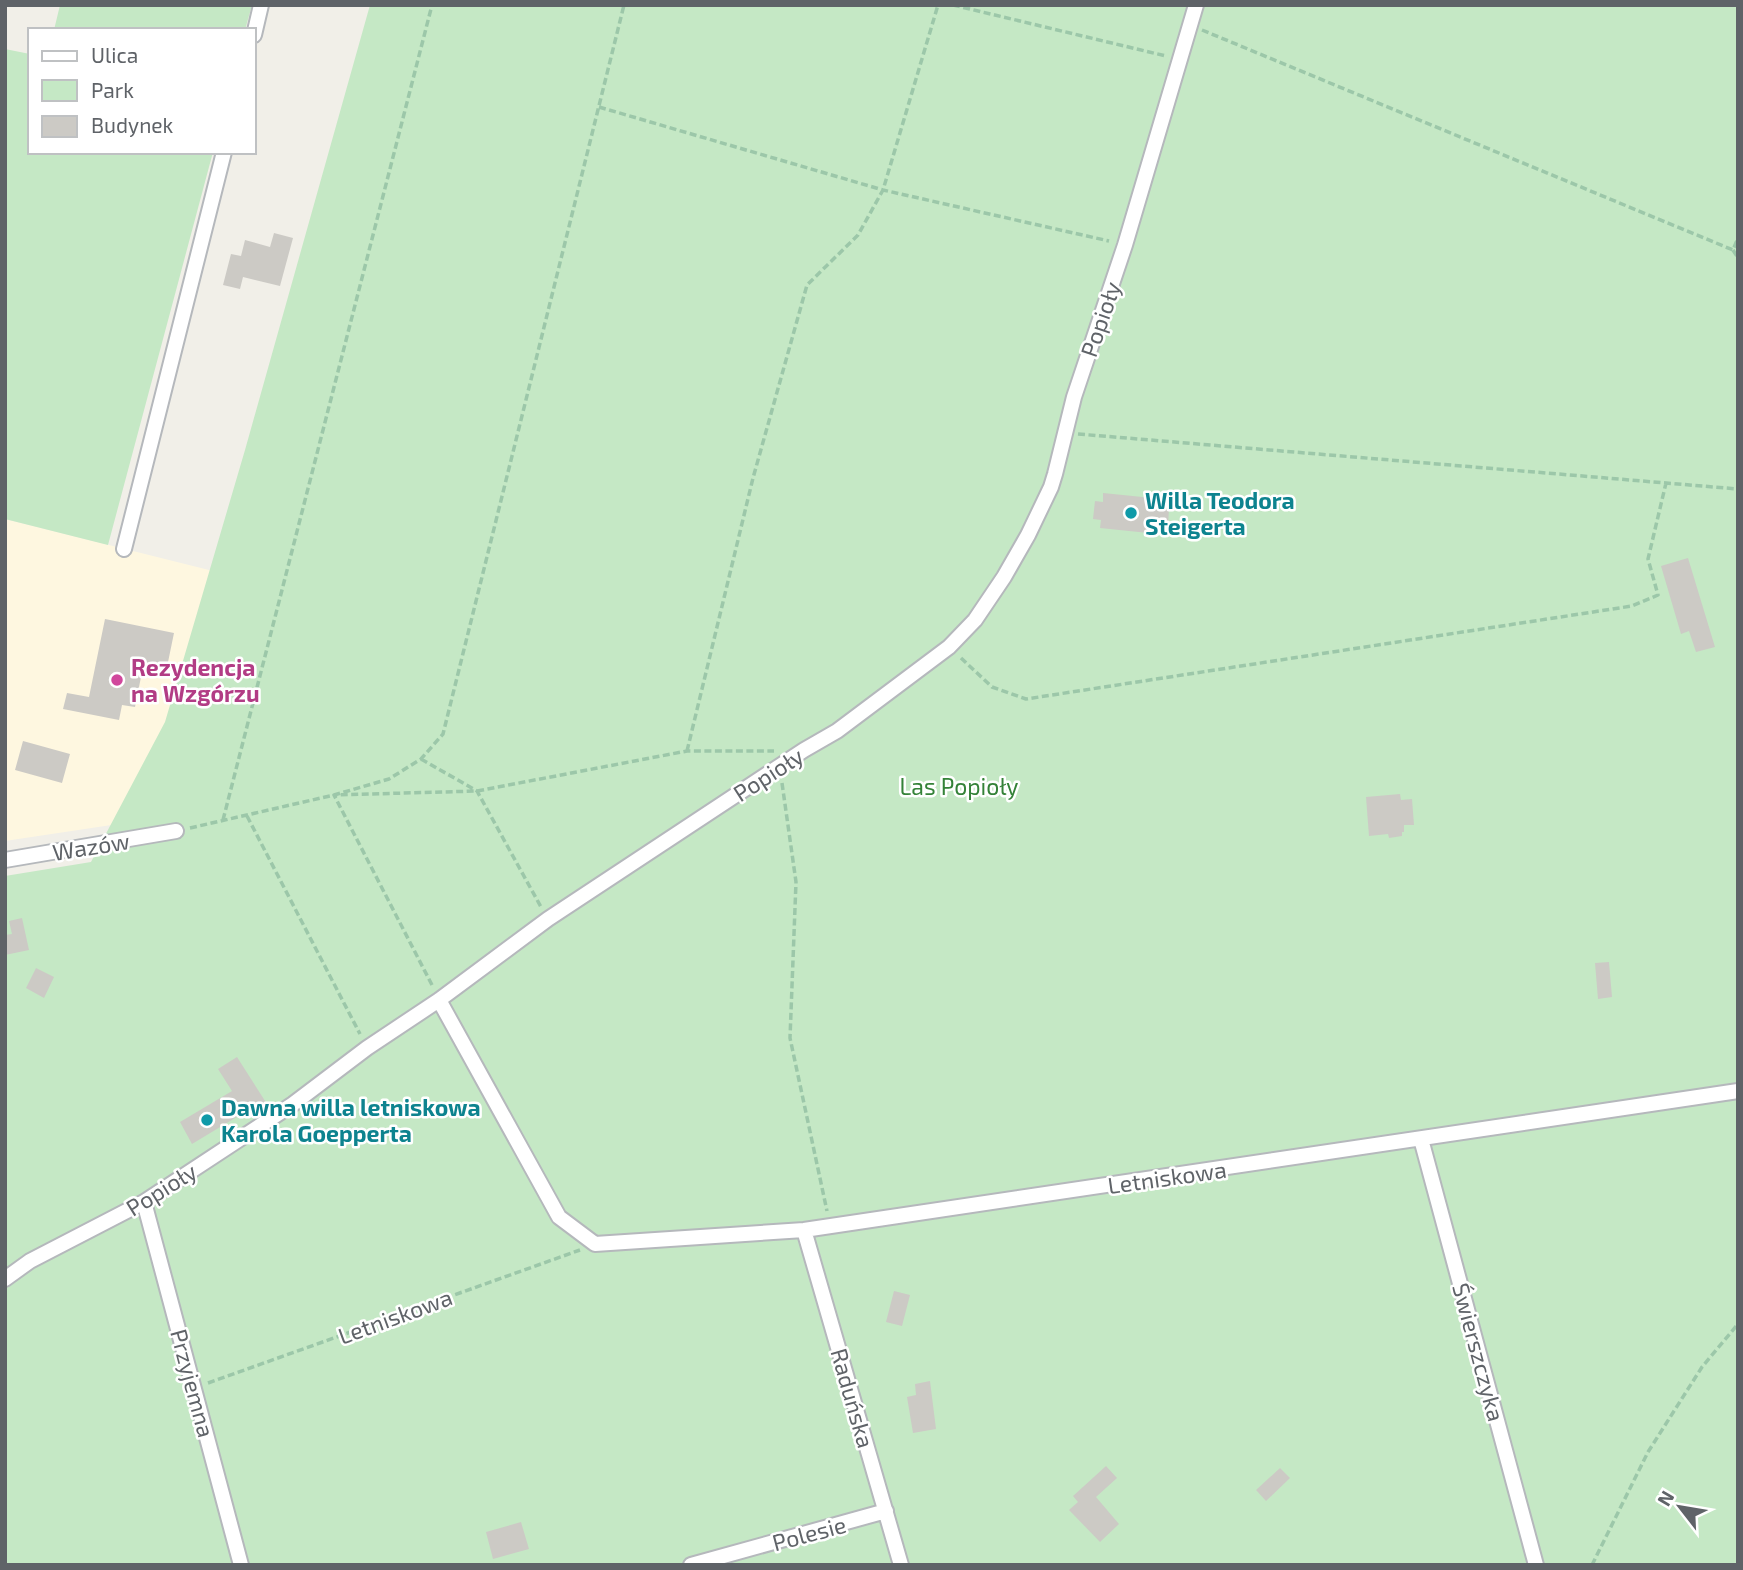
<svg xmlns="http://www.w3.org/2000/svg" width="1743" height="1570" font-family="'Exo 2',sans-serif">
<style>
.commercial{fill:#fef7e0}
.green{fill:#c5e8c5}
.building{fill:#cccac5}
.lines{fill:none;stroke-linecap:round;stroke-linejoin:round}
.street-casing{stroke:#b5b8bc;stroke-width:18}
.path{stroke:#9cc7a9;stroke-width:3.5;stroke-dasharray:7 3.5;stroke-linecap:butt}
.street{stroke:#fff;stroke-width:14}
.culture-dot{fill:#0f9aa8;stroke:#fff;stroke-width:2.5}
.hotel-dot{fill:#d1479c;stroke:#fff;stroke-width:2.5}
.labels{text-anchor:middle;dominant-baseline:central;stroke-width:5;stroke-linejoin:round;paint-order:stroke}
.street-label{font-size:23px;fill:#5f6368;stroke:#fff}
.culture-label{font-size:23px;font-weight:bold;fill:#0d838f;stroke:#fff;text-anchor:start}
.hotel-label{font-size:23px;font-weight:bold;fill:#b23c85;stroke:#fff;text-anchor:start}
.park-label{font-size:23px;fill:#348238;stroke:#fff}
</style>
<rect width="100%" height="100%" fill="#f1efe8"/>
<path class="commercial" d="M5 519 233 576 178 815 5 841Z"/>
<path class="green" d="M60 5H252L245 30H54Z
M370 5H1738V1565H5V876L91 862 165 722 245 450Z
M5 49 30 54V152H213L108 545 5 519Z"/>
<path class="building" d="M274 233 293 238 280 286 243 277 240 289 223 285 231 254 241 256 245 240 270 247Z
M1103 493 1162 499 1161 507 1169 508 1168 527 1159 526 1158 534 1100 528 1101 520 1093 519 1095 501 1103 502Z
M1688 558 1715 647 1696 652 1689 631 1681 634 1661 566Z
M105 619 174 633 167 667 144 662 135 707 122 705 119 720 63 709 67 693 89 697Z
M23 741 70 754 62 783 15 770Z
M1400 794 1401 800 1412 799 1414 825H1404V832H1402V836L1389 838 1388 834 1369 836 1366 797Z
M22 918 29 950 5 955V935L12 934 9 921Z
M1609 962 1612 997 1598 999 1595 963Z
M36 968 54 977 44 998 26 988Z
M237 1057 267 1104 248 1116 245 1112 192 1144 180 1122 232 1091 218 1069Z
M894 1291 910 1295 902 1326 886 1322Z
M930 1381 936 1429 913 1433 907 1397 916 1395 915 1384Z
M1106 1466 1117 1478 1096 1497 1119 1524 1100 1542 1069 1510 1078 1502 1073 1496Z
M1280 1468 1290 1478 1266 1501 1256 1490Z
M521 1522 529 1549 493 1559 486 1532Z"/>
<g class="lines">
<g class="street-casing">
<path id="street" d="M254 35 261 5
M124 549 224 152
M5 860 176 831
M439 1000 559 1217 595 1244 804 1230 1738 1091
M1421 1139 1536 1565
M144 1202 241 1565
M804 1230 901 1565
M5 1279 30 1261 144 1202 293 1104 367 1048 439 1000 548 919 804 750 837 731 949 647 975 620 1004 577 1028 535 1051 487 1055 474 1074 397 1125 245 1196 5
M691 1565 886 1511"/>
</g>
<path class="path" d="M953 5 1166 56
M1202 30 1733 250 1738 238
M599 107 883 190 1109 241
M1733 250 1738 258
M1078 434 1738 489
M961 658 992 687 1026 699 1632 606 1658 595 1648 559 1666 483
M687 751 753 478 807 285 858 235 883 190 938 5
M421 759 477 791 541 907
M782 783 796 882 790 1038 827 1211
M247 816 360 1034
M223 820 432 5
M190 828 334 795 389 779 421 759 443 734 624 5
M432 985 334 795 477 791 687 751H774
M208 1383 580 1250
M1592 1565 1648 1452 1702 1367 1738 1324"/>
<use href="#street" class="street"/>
</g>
<g class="culture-dot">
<circle cx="1131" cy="513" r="7"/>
<circle cx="207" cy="1120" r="7"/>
</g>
<circle class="hotel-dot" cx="117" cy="680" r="7"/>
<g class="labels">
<g class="street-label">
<text transform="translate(1100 319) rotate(-71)">Popioły</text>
<text transform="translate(768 774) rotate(-33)">Popioły</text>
<text transform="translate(91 846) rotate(-9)">Wazów</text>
<text transform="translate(1167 1177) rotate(-8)">Letniskowa</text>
<text transform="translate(161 1189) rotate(-32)">Popioły</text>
<text transform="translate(395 1316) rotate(-20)">Letniskowa</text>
<text transform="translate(1479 1352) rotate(75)">Świerszczyka</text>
<text transform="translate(193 1383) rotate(75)">Przyjemna</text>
<text transform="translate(853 1398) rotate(74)">Raduńska</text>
<text transform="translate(809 1533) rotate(-15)">Polesie</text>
</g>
<g class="culture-label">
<text x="1145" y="500">Willa Teodora<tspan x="1145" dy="26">Steigerta</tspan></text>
<text x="221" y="1107">Dawna willa letniskowa<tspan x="221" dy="26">Karola Goepperta</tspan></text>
</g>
<g class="hotel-label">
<text x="131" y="667">Rezydencja<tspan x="131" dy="26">na Wzgórzu</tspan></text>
</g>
<g class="park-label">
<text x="959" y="786">Las Popioły</text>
</g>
</g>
<rect width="1743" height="1570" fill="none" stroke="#5f6368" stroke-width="14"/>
<rect x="28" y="28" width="228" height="126" fill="#ffffff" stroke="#bfc1c3" stroke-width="2"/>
<rect x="42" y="51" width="35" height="10" fill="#ffffff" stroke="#bfc1c3" stroke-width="2"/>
<text x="91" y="63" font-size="21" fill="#5f6368">Ulica</text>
<rect x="42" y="80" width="35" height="21" fill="#c5e8c5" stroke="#bfc1c3" stroke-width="2"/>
<text x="91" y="98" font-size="21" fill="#5f6368">Park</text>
<rect x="42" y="116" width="35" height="21" fill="#cccac5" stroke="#bfc1c3" stroke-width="2"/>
<text x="91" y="133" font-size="21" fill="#5f6368">Budynek</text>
<g transform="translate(1680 1507) rotate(301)" stroke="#ffffff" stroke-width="5" paint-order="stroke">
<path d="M0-5L12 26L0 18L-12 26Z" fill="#5f6368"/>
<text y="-10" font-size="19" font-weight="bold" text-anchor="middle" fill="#5f6368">N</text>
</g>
</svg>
